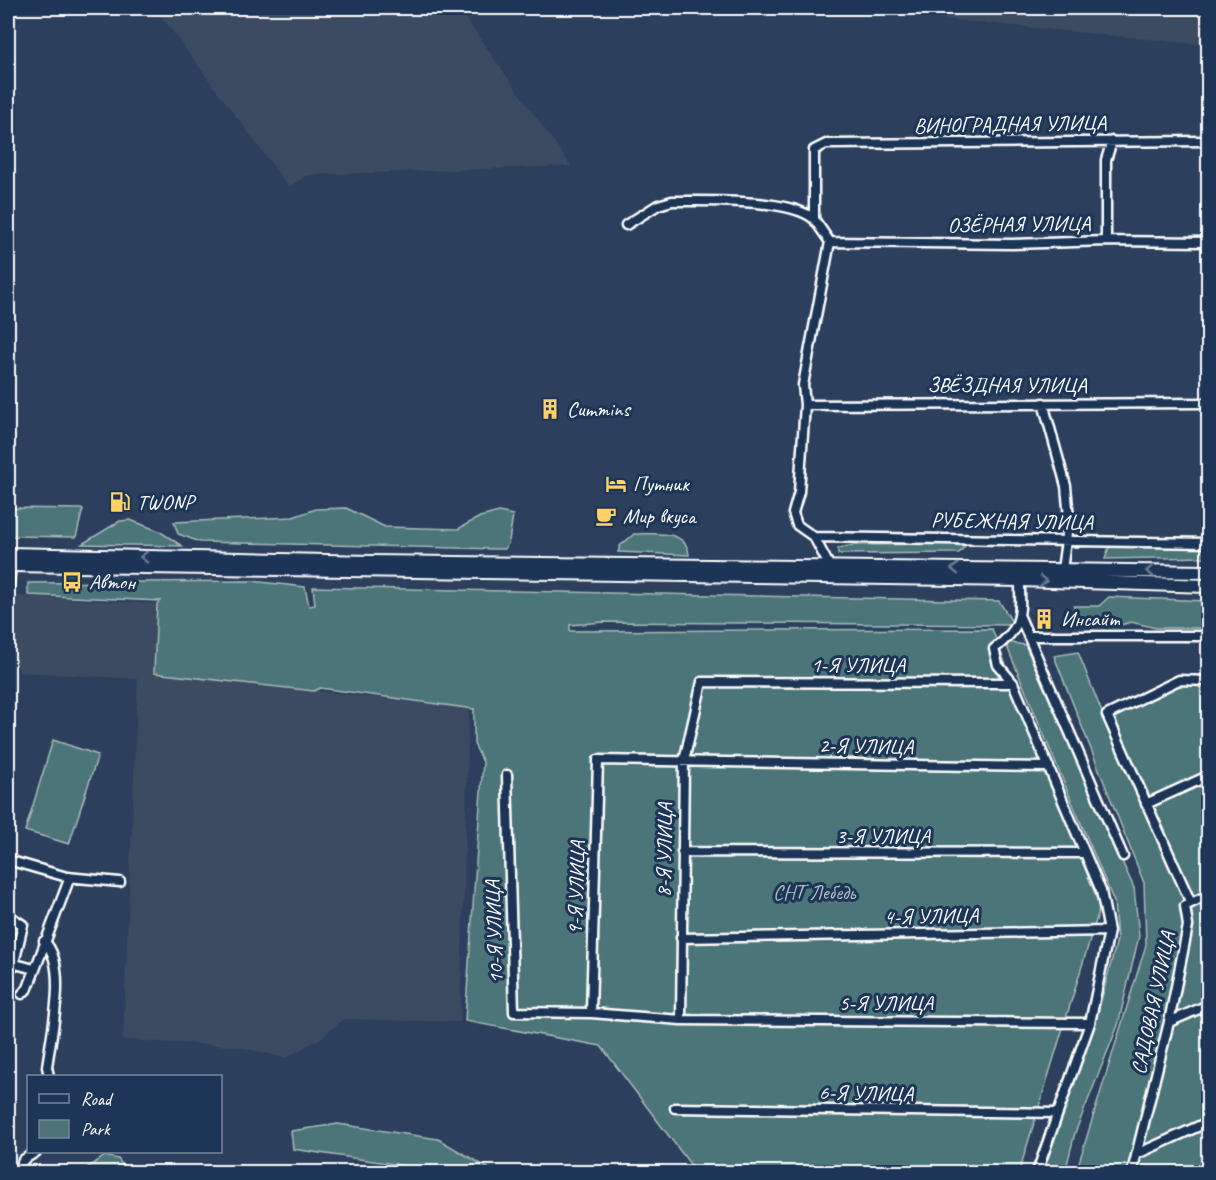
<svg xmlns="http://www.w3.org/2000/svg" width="1216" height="1180" font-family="Caveat,sans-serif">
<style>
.built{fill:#3d4b62}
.green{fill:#4c7478;stroke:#a6babc;stroke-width:1.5}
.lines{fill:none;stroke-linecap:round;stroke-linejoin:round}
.minor-casing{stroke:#fff;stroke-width:13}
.highway-casing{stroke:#fff;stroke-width:16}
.minor{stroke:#1d3557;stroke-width:8}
.highway{stroke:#1d3557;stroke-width:12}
.oneway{stroke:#6c7c92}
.labels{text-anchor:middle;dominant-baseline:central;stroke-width:6;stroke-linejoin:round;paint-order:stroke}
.street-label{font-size:21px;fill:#fff;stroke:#1d3557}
.poi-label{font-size:21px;fill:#fff;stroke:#1d3557;text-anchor:start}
.park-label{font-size:21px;fill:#aec0c2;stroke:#1d3557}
</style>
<rect width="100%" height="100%" fill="#2c3f5c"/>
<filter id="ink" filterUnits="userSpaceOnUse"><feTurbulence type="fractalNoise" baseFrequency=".0167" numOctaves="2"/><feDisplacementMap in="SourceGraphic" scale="12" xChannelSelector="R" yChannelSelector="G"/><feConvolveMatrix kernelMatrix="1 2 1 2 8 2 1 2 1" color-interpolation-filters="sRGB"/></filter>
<g filter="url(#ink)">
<path class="built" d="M155 8H458L571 166 307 175 289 187Z
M841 8H1208V45L840 9Z
M17 596 157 604 154 673 469 708 460 1022 344 1019 321 1038 286 1058 235 1046 123 1040 138 679 20 672 15 662Z"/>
<path class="green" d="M8 508 83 509 76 537 8 536Z
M346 508 385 527 458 529 480 517 499 512 513 515 509 541 505 549H498L200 542 178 534 174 522 293 517 316 509Z
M130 520 159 531 182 546 82 544 120 521Z
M634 534C654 534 687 529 689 555L618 552 620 546Z
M942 544 965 546 959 553 838 554V548L854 545Z
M1120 545 1208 547V557L1105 559 1109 547Z
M251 581 305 587 309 606 315 605 313 587 999 601 1014 625 603 622 570 625V631L992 629 1100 907 1019 1172H696L601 1046 465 1021 483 762 474 744V709L320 688 314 691 154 673 157 604 160 601 28 595V583Z
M1109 597 1208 601V628H1156L1131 622 1114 627 1069 622 1074 606H1099Z
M1005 642 1025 645 1134 888 1139 936 1118 1025 1075 1133 1065 1172H1041L1097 1016 1117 940 1114 902Z
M1078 652 1105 720 1179 684H1208V1172H1076L1146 945 1144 883 1054 656Z
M53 740 98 755 69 844 25 831Z
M338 1124 438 1139 495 1172H419L400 1165 293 1149 291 1131Z
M105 1156 118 1159 128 1172H81Z"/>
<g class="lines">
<g class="minor-casing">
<path id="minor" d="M626 225 658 205 672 201C705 201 789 198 814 219
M1106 241V160L1112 141
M830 242 1013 244 1106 241 1208 242
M1043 403 1066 486 1069 518 1062 570
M805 405 1208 403
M814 537 1208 543
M830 567 814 537 797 525 793 513 799 492 805 405 803 385 830 242 814 219V150L826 144 1208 141
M1020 580C1020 616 1024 626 994 649L998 665 1013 683 1101 891 1109 931 1090 1023 1037 1172
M8 591 11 565
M1020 617 1123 856
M1028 636H1208
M1049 767 598 760 591 1013 681 1020 1090 1023
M507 775 514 1012 591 1013
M1146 804 1208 776
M682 852 1085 853
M8 860 67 877 120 882
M1187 905 1208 895
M8 915 23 925 14 963
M681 938 1109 931
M44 941C69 965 51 1034 47 1067L49 1076
M8 962 34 969
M22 994 28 988 70 877
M681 1020 684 761 702 682 1013 683
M1169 1022 1208 1005
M675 1108 1058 1113
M1137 1154 1208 1122
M19 1172 23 1160 36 1152
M1132 1172 1169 1022 1188 926 1185 906 1190 901 1107 715 1179 680 1208 681"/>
</g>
<g class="highway-casing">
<path id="highway" d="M8 554 371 562 1208 572
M8 565 1020 580 1208 586"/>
</g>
<use href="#minor" class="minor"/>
<use href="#highway" class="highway"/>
</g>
<defs><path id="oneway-chevron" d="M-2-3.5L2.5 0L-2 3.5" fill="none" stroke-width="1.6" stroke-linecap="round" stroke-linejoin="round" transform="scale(1.5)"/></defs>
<g class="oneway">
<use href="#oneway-chevron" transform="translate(144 557) rotate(-179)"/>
<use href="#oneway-chevron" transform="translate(955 569) rotate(-179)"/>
<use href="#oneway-chevron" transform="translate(1150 571) rotate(-180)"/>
<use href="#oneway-chevron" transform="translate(1043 581) rotate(2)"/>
</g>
</g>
<defs>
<g id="building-bare" transform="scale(1.62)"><path d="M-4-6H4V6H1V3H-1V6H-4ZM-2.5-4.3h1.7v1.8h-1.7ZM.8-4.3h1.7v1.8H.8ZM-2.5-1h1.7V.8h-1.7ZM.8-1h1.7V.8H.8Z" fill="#ffd166" stroke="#1d3557" stroke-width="2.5" paint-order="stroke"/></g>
<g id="hotel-bare" transform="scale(1.62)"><path d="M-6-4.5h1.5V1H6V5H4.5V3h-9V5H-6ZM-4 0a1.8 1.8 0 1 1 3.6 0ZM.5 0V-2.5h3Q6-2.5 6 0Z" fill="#ffd166" stroke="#1d3557" stroke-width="2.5" paint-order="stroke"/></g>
<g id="fuel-bare" transform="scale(1.62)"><path d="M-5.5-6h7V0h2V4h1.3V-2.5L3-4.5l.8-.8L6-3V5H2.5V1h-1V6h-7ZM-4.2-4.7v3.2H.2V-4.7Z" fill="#ffd166" stroke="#1d3557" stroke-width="2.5" paint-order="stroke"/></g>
<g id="cafe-bare" transform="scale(1.62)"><path d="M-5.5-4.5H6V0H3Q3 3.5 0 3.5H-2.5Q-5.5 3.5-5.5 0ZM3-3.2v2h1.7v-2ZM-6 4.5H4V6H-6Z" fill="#ffd166" stroke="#1d3557" stroke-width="2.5" paint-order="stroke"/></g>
<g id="bus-bare" transform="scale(1.62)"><path d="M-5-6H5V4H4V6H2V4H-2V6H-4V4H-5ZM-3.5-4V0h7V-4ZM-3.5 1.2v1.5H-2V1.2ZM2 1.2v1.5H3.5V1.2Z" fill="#ffd166" stroke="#1d3557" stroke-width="2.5" paint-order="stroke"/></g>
</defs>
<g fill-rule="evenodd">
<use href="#building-bare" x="550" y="409"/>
<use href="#hotel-bare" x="616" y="484"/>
<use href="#fuel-bare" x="120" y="502"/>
<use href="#cafe-bare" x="606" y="516"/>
<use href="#bus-bare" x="72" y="582"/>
<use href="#building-bare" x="1044" y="619"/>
</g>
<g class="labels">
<g class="street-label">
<text transform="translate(1010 124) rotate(-1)">ВИНОГРАДНАЯ УЛИЦА</text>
<text transform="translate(1019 224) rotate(-1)">ОЗЁРНАЯ УЛИЦА</text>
<text x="1007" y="385">ЗВЁЗДНАЯ УЛИЦА</text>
<text transform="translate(1012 521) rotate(1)">РУБЕЖНАЯ УЛИЦА</text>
<text x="858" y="665">1-Я УЛИЦА</text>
<text transform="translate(866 746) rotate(1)">2-Я УЛИЦА</text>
<text x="883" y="836">3-Я УЛИЦА</text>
<text transform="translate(664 850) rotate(-89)">8-Я УЛИЦА</text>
<text transform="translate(576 888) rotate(-88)">9-Я УЛИЦА</text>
<text transform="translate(931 916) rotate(-1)">4-Я УЛИЦА</text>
<text transform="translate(494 932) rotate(-92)">10-Я УЛИЦА</text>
<text x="886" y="1003">5-Я УЛИЦА</text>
<text transform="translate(1153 1003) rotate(-78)">САДОВАЯ УЛИЦА</text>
<text transform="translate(866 1093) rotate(1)">6-Я УЛИЦА</text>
</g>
<g class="poi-label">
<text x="567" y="409">Cummins</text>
<text x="633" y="484">Путник</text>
<text x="137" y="502">TWONP</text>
<text x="623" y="516">Мир вкуса</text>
<text x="89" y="582">Автон</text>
<text x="1061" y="619">Инсайт</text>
</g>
<g class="park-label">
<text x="814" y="892">СНТ Лебедь</text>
</g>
</g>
<rect width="1216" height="1180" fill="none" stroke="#1d3557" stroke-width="30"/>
<rect x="15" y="15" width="1186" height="1150" fill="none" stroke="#fff" stroke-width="2" filter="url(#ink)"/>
<rect x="27" y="1075" width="195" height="78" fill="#1d3557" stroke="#77869a" stroke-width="1.5"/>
<rect x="39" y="1094" width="30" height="9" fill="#1d3557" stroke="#77869a" stroke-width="1.5"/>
<text x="81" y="1105" font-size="18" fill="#ffffff">Road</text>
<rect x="39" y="1120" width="30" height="18" fill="#4c7478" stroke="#77869a" stroke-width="1.5"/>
<text x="81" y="1135" font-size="18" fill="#ffffff">Park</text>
</svg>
